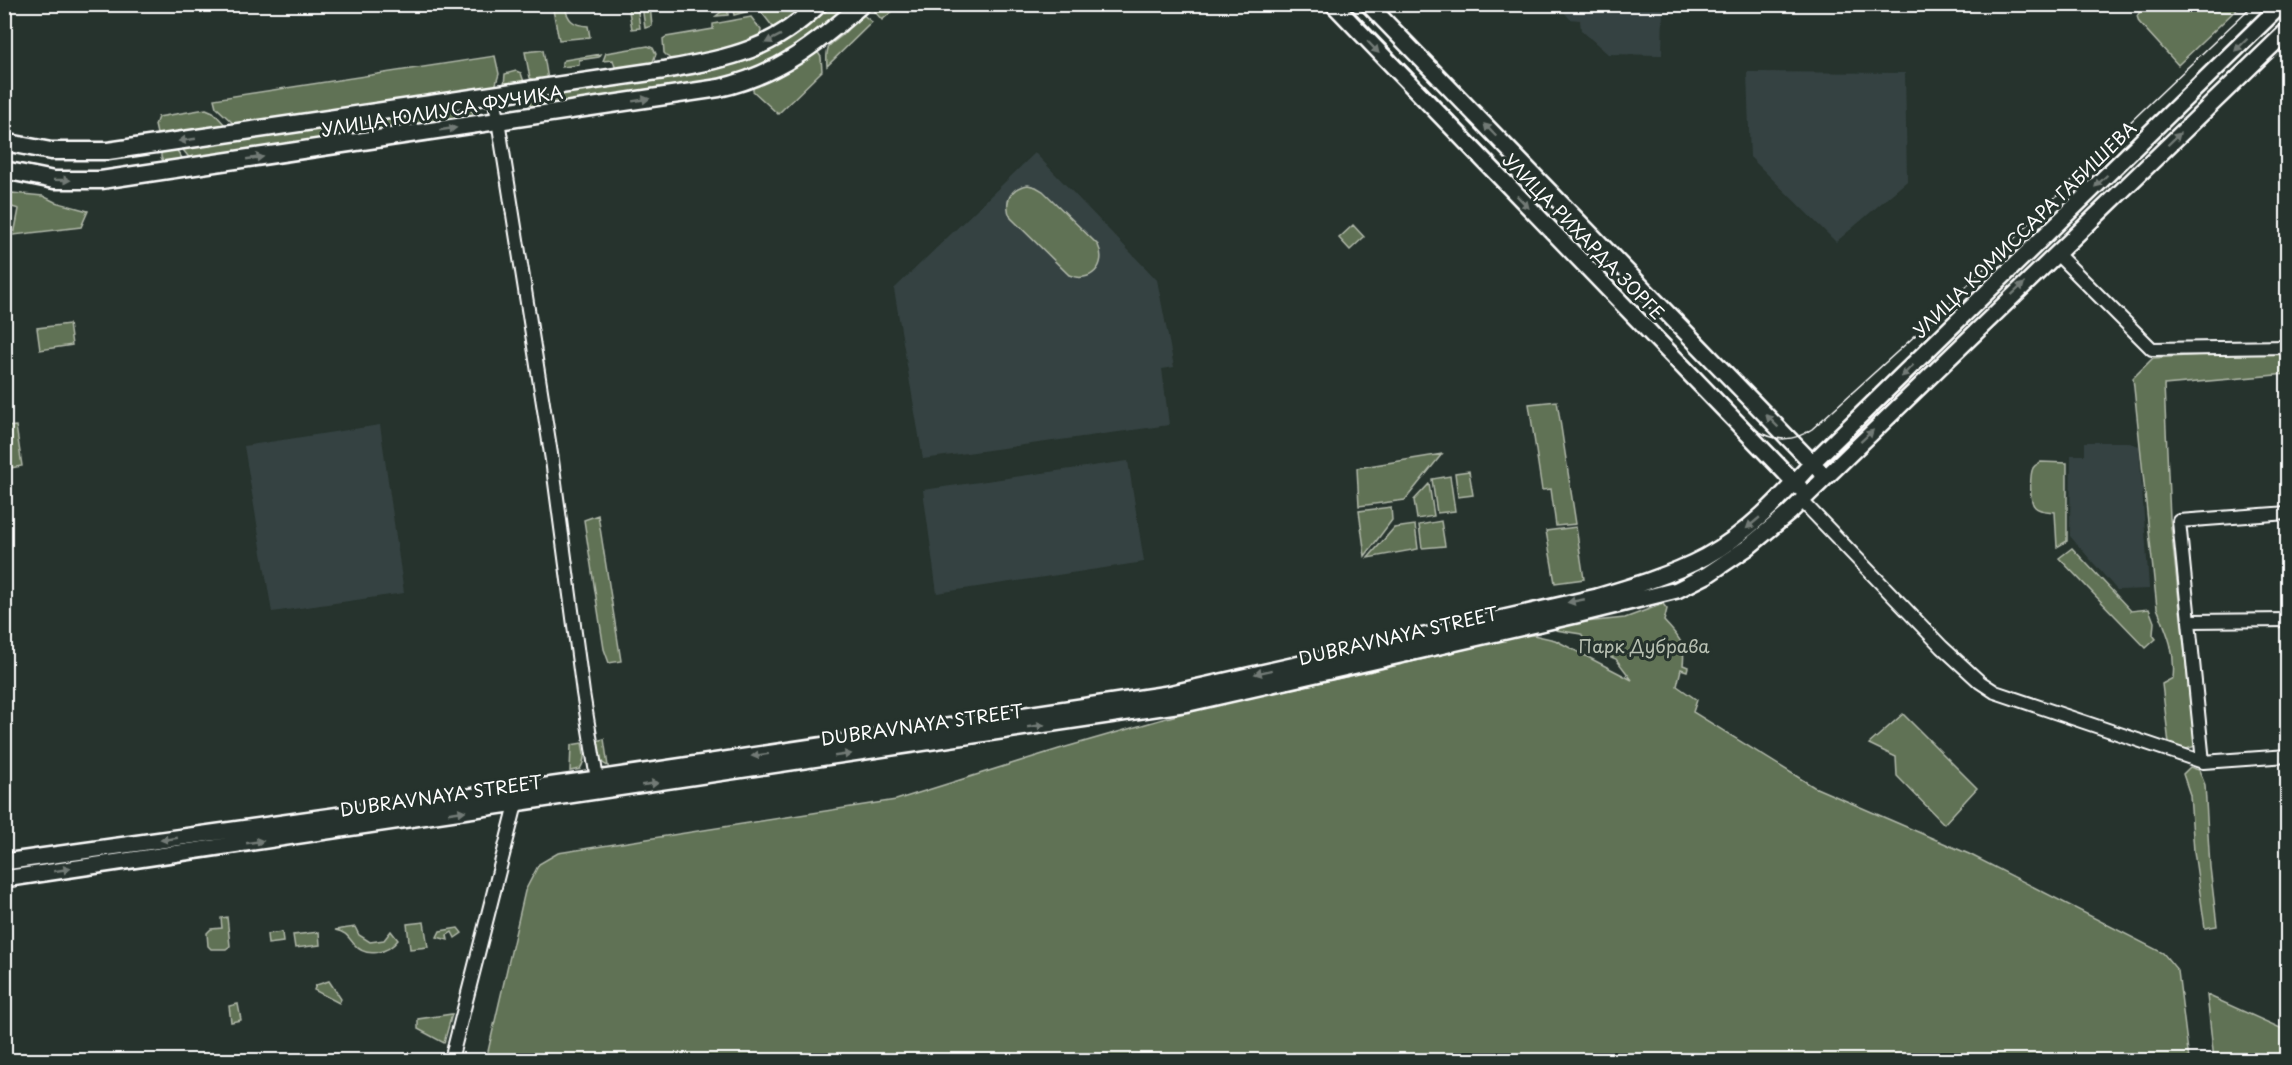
<svg xmlns="http://www.w3.org/2000/svg" width="2292" height="1065" font-family="'Playpen Sans',sans-serif">
<style>
.built{fill:#364343}
.green{fill:#617254;stroke:#b0b8aa;stroke-width:1.5}
.lines{fill:none;stroke-linecap:round;stroke-linejoin:round}
.minor-casing{stroke:#fff;stroke-width:16}
.tertiary-casing{stroke:#fff;stroke-width:20}
.secondary-casing{stroke:#fff;stroke-width:21}
.minor{stroke:#26332d;stroke-width:12}
.tertiary{stroke:#26332d;stroke-width:15}
.secondary{stroke:#26332d;stroke-width:16}
.tram{stroke:#fff;stroke-width:1.5}
.oneway{fill:#727a76}
.labels{text-anchor:middle;dominant-baseline:central;stroke-width:6;stroke-linejoin:round;paint-order:stroke}
.street-label{font-size:18px;fill:#fff;stroke:#26332d}
.park-label{font-size:18px;fill:#b8c0b2;stroke:#26332d}
</style>
<rect width="100%" height="100%" fill="#26332d"/>
<filter id="ink" filterUnits="userSpaceOnUse"><feTurbulence type="fractalNoise" baseFrequency=".0167" numOctaves="2"/><feDisplacementMap in="SourceGraphic" scale="12" xChannelSelector="R" yChannelSelector="G"/><feConvolveMatrix kernelMatrix="1 2 1 2 8 2 1 2 1" color-interpolation-filters="sRGB"/></filter>
<g filter="url(#ink)">
<path class="built" d="M1558 5H1663L1662 55 1608 54 1581 30 1580 20 1570 19Z
M1747 72 1905 73 1907 181 1836 242 1750 157Z
M1035 153 1157 280 1174 367 1162 369 1169 425 923 459 894 289Z
M380 425 404 593 272 612 244 446Z
M2085 442H2126L2139 446 2149 589 2117 590 2070 536 2071 455H2085Z
M1128 461 1144 562 937 593 923 490Z"/>
<path class="green" d="M2145 4 2202 8 2206 5H2241L2178 65 2139 22 2137 16Z
M552 5H564C568 20 572 25 588 26L590 37 559 40Z
M628 5H637L640 28 632 29Z
M642 5H650L652 26 645 28Z
M730 5H738L745 12 734 15 733 10 728 11V15L716 16Z
M767 5H809L785 23 773 27 762 13 761 10Z
M827 5H849L815 35 774 61 730 78 553 106 552 91 708 68Z
M873 5H906L914 12 894 10 882 20 875 12Z
M862 14 872 22 827 66C825 37 834 47 847 30 850 26 851 21 853 16Z
M751 17 761 30 760 37 728 51 672 61 664 53 663 39 666 37 713 29V24Z
M648 46 653 48 656 54 652 64 626 69 615 67 613 60 603 61 606 53Z
M543 50 548 80 538 82 530 78 525 52Z
M817 51 821 57 822 71 778 114 753 91V85Z
M601 54 599 57 579 60V65L562 67V62L565 60Z
M495 56 499 74 495 87 236 126 216 107 214 99Z
M516 71 521 73 524 82 504 85 505 74Z
M546 92 548 108H532L529 103 531 95Z
M468 105 473 113 469 119 191 160 180 146Z
M206 109 213 112 226 126 162 136 157 134 155 125 158 117Z
M174 146 184 161 164 163 161 157V152Z
M1028 185 1036 187 1043 191 1098 245C1108 266 1090 284 1069 275L1011 218C1003 203 1010 187 1028 185Z
M12 193 43 196 55 202 88 211 81 227 14 235 19 209 5 205V199Z
M1353 225 1364 237 1350 250 1339 238Z
M69 324 72 345 40 350 37 328Z
M2254 352H2287V374L2164 385 2170 518 2195 746 2184 750 2169 744 2162 684 2173 678C2176 652 2167 632 2157 608L2133 378 2153 358Z
M1557 401 1576 524 1556 526 1551 489 1542 490 1529 404Z
M16 426 22 466 5 469V427Z
M1442 454 1405 500 1359 506 1357 468Z
M2041 462 2067 463V541L2057 547 2055 512C2049 511 2040 512 2035 507 2029 502 2030 474 2033 468 2036 464 2037 464 2041 462Z
M1469 471 1473 495 1458 497 1455 473Z
M1450 476 1455 511 1437 513 1432 479Z
M1429 484 1434 516 1417 519 1414 500Z
M1391 507 1392 520 1365 556 1359 511Z
M598 515 621 661 609 663 604 649 584 520Z
M1441 521 1445 546 1422 548 1419 525Z
M1415 525 1418 549 1368 558 1394 528Z
M1576 527 1584 579 1555 583 1546 531Z
M2072 548 2131 611 2149 609 2154 622 2153 635 2156 639 2146 648 2059 558Z
M1663 604 1667 609 1664 621C1678 637 1686 642 1683 665L1688 667 1687 671 1681 669 1677 686 1697 700 1693 712 1814 787 1969 854 2163 953 2178 971 2189 1060H486L525 891 539 864 558 853 896 800 1059 749 1208 706 1369 672 1529 634 1555 640 1632 680 1616 659 1588 647 1581 634 1556 630 1555 625 1625 618Z
M1903 714 1977 788 1944 824 1897 776 1896 757 1869 744Z
M604 739 608 766C596 761 597 752 596 741Z
M582 743C584 753 586 760 580 769L570 771 571 745Z
M2190 767 2199 770 2205 785 2210 867 2217 926 2205 928 2194 851 2190 795 2183 774Z
M227 917 230 946 226 949H211L208 946 207 933 211 929 222 928 221 918Z
M424 922 428 947 410 949 407 924Z
M355 927 359 935 370 942 384 940 391 931 398 940C388 953 366 959 354 944 348 937 346 932 335 930Z
M458 928 462 933 455 938 452 932 447 935 448 940 437 937 440 931Z
M282 932 283 942 268 944 267 934Z
M319 932 320 945 295 948 293 935Z
M329 981 341 999 339 1003 314 990 316 985Z
M2207 995 2287 1031V1060H2214Z
M238 1004 241 1020 231 1022 229 1006Z
M452 1014 444 1043 418 1029V1019Z"/>
<g class="lines">
<g class="minor-casing">
<path id="minor" d="M494 95 552 460 583 693 597 779
M2057 254 2152 349 2288 347
M1801 500 1942 647 1980 682 1995 692 2203 762 2288 756
M2190 621 2288 620
M2203 762 2179 521 2288 513
M451 1060 516 804"/>
</g>
<g class="tertiary-casing">
<path id="tertiary" d="M1333 4 1800 488
M1368 4 1819 470
M4 862 597 779 1168 694 1597 597C1634 586 1671 575 1705 557 1747 534 1781 498 1812 463L2282 4
M4 879 1189 703 1576 615 1677 590 1707 575 1747 548 1789 513 2288 30"/>
</g>
<g class="secondary-casing">
<path id="secondary" d="M4 142 51 151H108L664 70C728 58 770 52 819 4
M4 170 54 180H101L719 88C778 75 818 43 862 4"/>
</g>
<use href="#minor" class="minor"/>
<use href="#tertiary" class="tertiary"/>
<use href="#secondary" class="secondary"/>
<path class="tram" d="M1347 4 1756 430C1776 442 1793 442 1812 429L1939 314 2122 130 2254 4"/>
</g>
<defs><path id="oneway-solid" d="M-6-.8H1V-3.2L6.5 0L1 3.2V.8H-6Z" transform="scale(1.5)"/></defs>
<g class="oneway">
<use href="#oneway-solid" transform="translate(773 39) rotate(153)"/>
<use href="#oneway-solid" transform="translate(2241 45) rotate(136)"/>
<use href="#oneway-solid" transform="translate(1373 47) rotate(46)"/>
<use href="#oneway-solid" transform="translate(641 100) rotate(-9)"/>
<use href="#oneway-solid" transform="translate(448 129) rotate(-8)"/>
<use href="#oneway-solid" transform="translate(1490 130) rotate(-134)"/>
<use href="#oneway-solid" transform="translate(2174 139) rotate(-44)"/>
<use href="#oneway-solid" transform="translate(187 140) rotate(172)"/>
<use href="#oneway-solid" transform="translate(255 158) rotate(-8)"/>
<use href="#oneway-solid" transform="translate(62 180) rotate(1)"/>
<use href="#oneway-solid" transform="translate(2101 181) rotate(136)"/>
<use href="#oneway-solid" transform="translate(1523 202) rotate(46)"/>
<use href="#oneway-solid" transform="translate(2018 289) rotate(-43)"/>
<use href="#oneway-solid" transform="translate(1907 371) rotate(136)"/>
<use href="#oneway-solid" transform="translate(1772 421) rotate(-135)"/>
<use href="#oneway-solid" transform="translate(1867 436) rotate(-43)"/>
<use href="#oneway-solid" transform="translate(1753 523) rotate(140)"/>
<use href="#oneway-solid" transform="translate(1576 601) rotate(169)"/>
<use href="#oneway-solid" transform="translate(1263 672) rotate(167)"/>
<use href="#oneway-solid" transform="translate(1036 726) rotate(-8)"/>
<use href="#oneway-solid" transform="translate(760 755) rotate(172)"/>
<use href="#oneway-solid" transform="translate(843 755) rotate(-8)"/>
<use href="#oneway-solid" transform="translate(650 784) rotate(-8)"/>
<use href="#oneway-solid" transform="translate(457 812) rotate(-8)"/>
<use href="#oneway-solid" transform="translate(169 839) rotate(172)"/>
<use href="#oneway-solid" transform="translate(255 842) rotate(-8)"/>
<use href="#oneway-solid" transform="translate(62 870) rotate(-9)"/>
</g>
</g>
<g class="labels">
<g class="street-label">
<text transform="translate(442 110) rotate(-9)">УЛИЦА ЮЛИУСА ФУЧИКА</text>
<text transform="translate(2024 229) rotate(-44)">УЛИЦА КОМИССАРА ГАБИШЕВА</text>
<text transform="translate(1584 236) rotate(46)">УЛИЦА РИХАРДА ЗОРГЕ</text>
<text transform="translate(1398 635) rotate(-13)">DUBRAVNAYA STREET</text>
<text transform="translate(922 724) rotate(-8)">DUBRAVNAYA STREET</text>
<text transform="translate(441 795) rotate(-8)">DUBRAVNAYA STREET</text>
</g>
<g class="park-label">
<text x="1644" y="645">Парк Дубрава</text>
</g>
</g>
<rect width="2292" height="1065" fill="none" stroke="#26332d" stroke-width="24"/>
<rect x="12" y="12" width="2268" height="1041" fill="none" stroke="#fff" stroke-width="2" filter="url(#ink)"/>
</svg>
